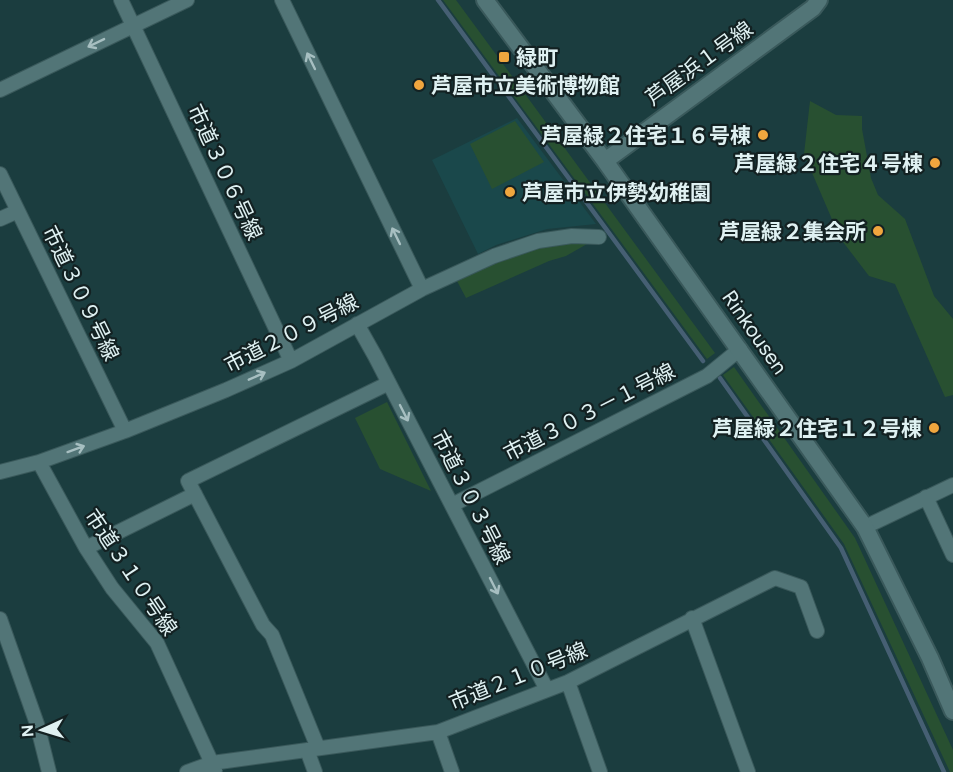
<svg xmlns="http://www.w3.org/2000/svg" width="953" height="772" font-family="Figtree,'Noto Sans JP',sans-serif">
<style>
.built{fill:#1a484b}
.green{fill:#285031}
.lines{fill:none;stroke-linecap:round;stroke-linejoin:round}
.stream{stroke:#465f73;stroke-width:4.5}
.minor-casing{stroke:#3a595b;stroke-width:16}
.tertiary-casing{stroke:#3a595b;stroke-width:20}
.minor{stroke:#527577;stroke-width:14}
.tertiary{stroke:#527577;stroke-width:16}
.oneway{stroke:#a7bfc1}
.poi-dot{fill:#f0a63e;stroke:#132122;stroke-width:2}
.labels{text-anchor:middle;dominant-baseline:central;stroke-width:4.5;stroke-linejoin:round;paint-order:stroke}
.poi-label{font-size:21px;font-weight:bold;fill:#dff1f2;stroke:#132122;text-anchor:end}
.street-label{font-size:21px;fill:#dff1f2;stroke:#132122}
</style>
<rect width="100%" height="100%" fill="#1b3d3f"/>
<path class="built" d="M517 118 596 224 547 229 496 245 478 254 432 160Z"/>
<path class="green" d="M443 0H456L715 353 707 359Z
M810 101 836 115 862 116V129L871 178 878 195 905 219 934 296 953 319V395L945 397 895 284 869 276 840 238 804 154Z
M515 121 544 162 492 189 470 144Z
M569 243 587 244 566 256 549 261 466 298 457 281C497 263 525 247 569 243Z
M734 367 855 538 953 750V772H950L844 544 723 375Z
M387 402 431 491 380 469 355 418Z"/>
<g class="lines">
<path class="stream" d="M438 0 703 361
M720 378 841 548 944 772"/>
<g class="minor-casing">
<path id="minor" d="M121 0 291 361
M282 0 422 289
M0 90 187 0
M0 174 125 431
M0 219 18 211
M357 324 375 356 547 690
M39 462 86 548 112 588 157 643 215 770
M0 472 39 462 125 431 226 390 291 361 422 289 494 256 538 241 572 236 599 237
M926 497 953 555
M452 505 707 376 740 349
M865 527 953 485
M86 548 195 494
M692 618 748 772
M0 619 37 724 49 772
M568 682 600 772
M438 732 452 772
M318 748 272 635 263 625 188 481 389 383
M307 750 315 772
M187 772 212 763 438 732 568 682 775 578 801 587 817 631"/>
</g>
<g class="tertiary-casing">
<path id="tertiary" d="M485 0 605 161 865 527 930 658 953 711
M605 161 813 8 819 0"/>
</g>
<use href="#minor" class="minor"/>
<use href="#tertiary" class="tertiary"/>
</g>
<defs><path id="oneway-shaft" d="M-6 0H5M1.5-3L5.5 0L1.5 3" fill="none" stroke-width="1.6" stroke-linecap="round" stroke-linejoin="round" transform="scale(1.5)"/></defs>
<g class="oneway">
<use href="#oneway-shaft" transform="translate(96 43) rotate(154)"/>
<use href="#oneway-shaft" transform="translate(311 61) rotate(-116)"/>
<use href="#oneway-shaft" transform="translate(396 236) rotate(-116)"/>
<use href="#oneway-shaft" transform="translate(257 376) rotate(-24)"/>
<use href="#oneway-shaft" transform="translate(404 413) rotate(63)"/>
<use href="#oneway-shaft" transform="translate(76 449) rotate(-20)"/>
<use href="#oneway-shaft" transform="translate(494 586) rotate(63)"/>
</g>
<g class="poi-dot">
<rect x="498" y="51" width="12" height="12" rx="3"/>
<circle cx="419" cy="85" r="6"/>
<circle cx="763" cy="135" r="6"/>
<circle cx="935" cy="163" r="6"/>
<circle cx="510" cy="192" r="6"/>
<circle cx="878" cy="231" r="6"/>
<circle cx="934" cy="428" r="6"/>
</g>
<g class="labels">
<g class="poi-label">
<text x="516" y="57" text-anchor="start">緑町</text>
<text x="431" y="85" text-anchor="start">芦屋市立美術博物館</text>
<text x="751" y="135">芦屋緑２住宅１６号棟</text>
<text x="923" y="163">芦屋緑２住宅４号棟</text>
<text x="522" y="192" text-anchor="start">芦屋市立伊勢幼稚園</text>
<text x="866" y="231">芦屋緑２集会所</text>
<text x="922" y="428">芦屋緑２住宅１２号棟</text>
</g>
<g class="street-label">
<text transform="translate(699 63) rotate(-36)">芦屋浜１号線</text>
<text transform="translate(225 172) rotate(65)">市道３０６号線</text>
<text transform="translate(81 293) rotate(64)">市道３０９号線</text>
<text transform="translate(755 332) rotate(55)">Rinkousen</text>
<text transform="translate(291 333) rotate(-27)">市道２０９号線</text>
<text transform="translate(589 412) rotate(-27)">市道３０３－１号線</text>
<text transform="translate(471 497) rotate(63)">市道３０３号線</text>
<text transform="translate(131 572) rotate(56)">市道３１０号線</text>
<text transform="translate(518 676) rotate(-22)">市道２１０号線</text>
</g>
</g>
<g transform="translate(42 730) rotate(266)" stroke="#132122" stroke-width="4.5" paint-order="stroke">
<path d="M0-4.5L10 22L0 15L-10 22Z" fill="#dff1f2"/>
<text y="-9" font-size="16" font-weight="bold" text-anchor="middle" fill="#dff1f2">N</text>
</g>
</svg>
